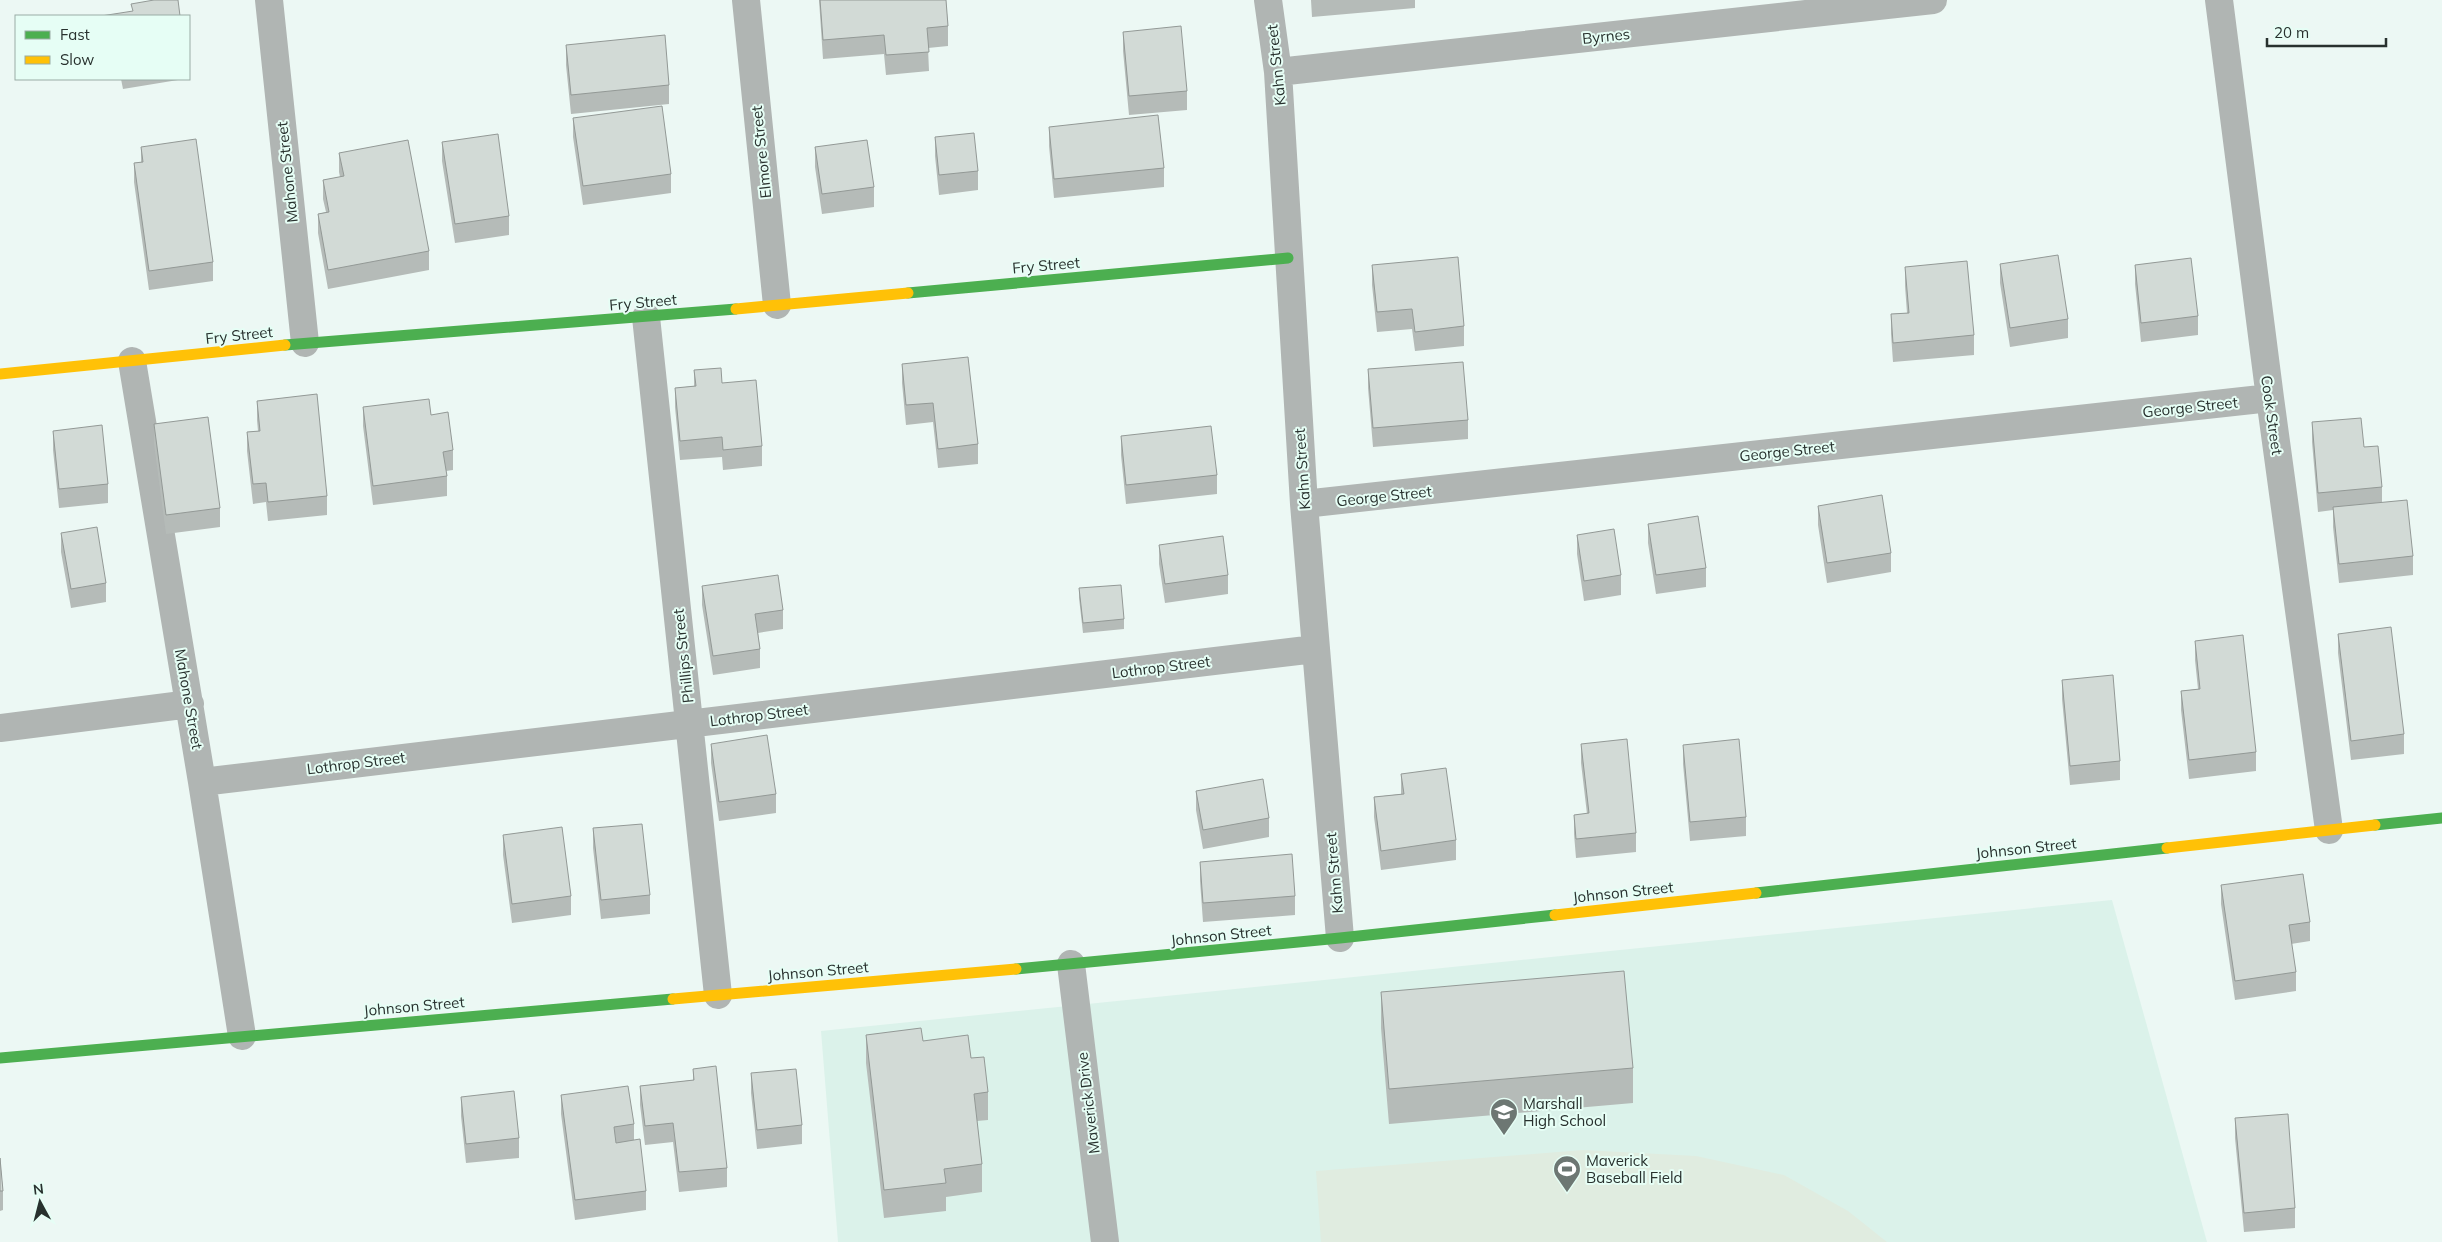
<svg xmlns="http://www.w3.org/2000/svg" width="2442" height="1242" font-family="Mulish,sans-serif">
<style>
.built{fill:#dbf2ea}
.grass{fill:#e0ece0}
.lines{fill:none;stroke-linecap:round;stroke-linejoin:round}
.street{stroke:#b0b5b3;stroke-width:28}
.fast{stroke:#4caf50;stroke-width:11}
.slow{stroke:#ffc107;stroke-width:11}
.wall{fill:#b5bbb8}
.building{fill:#d2dad6;stroke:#939996}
.labels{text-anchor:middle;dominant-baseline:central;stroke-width:4;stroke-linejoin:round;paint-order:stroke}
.street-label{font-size:15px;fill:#28312e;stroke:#e6fef5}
.poi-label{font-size:15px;fill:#28312e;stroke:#e6fef5;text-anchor:start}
</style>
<rect width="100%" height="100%" fill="#ecf8f4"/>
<path class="built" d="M2112 900 2207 1242H838L821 1031Z"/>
<path class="grass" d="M1583 1150 1696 1156 1784 1175 1848 1211 1887 1242H1321L1316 1171Z"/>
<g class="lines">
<path class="street" d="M269 0 305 343
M746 0 777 305
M1268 0 1278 72 1304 504 1340 938
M2219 0 2270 398 2329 830
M1278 72 1933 0
M646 317 718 995
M132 361 202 782 242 1036
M1304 504 2270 398
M0 728 190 704
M202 782 1315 649
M1071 964 1105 1242"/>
<path class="fast" d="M908 293 1288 258
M285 345 736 309
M2375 825 2442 818
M1756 893 2167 848
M1016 969 1340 938 1555 915
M0 1058 673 999"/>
<path class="slow" d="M736 309 908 293
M0 374 285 345
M2167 848 2375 825
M1555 915 1756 893
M673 999 1016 969"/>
</g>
<path class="wall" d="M819 0H946L948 26V46L928 48 929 71 886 75 884 54 823 59Z
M1311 0H1415V8L1312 17Z
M1123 32 1187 91V110L1129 115 1123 51Z
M566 45 669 85V104L571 114 566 65Z
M121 79H184L123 89Z
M573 118 671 174V193L583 205 573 137Z
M1049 127 1164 168V187L1054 198 1049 146Z
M935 137 978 171V190L939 195 935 156Z
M442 142 509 216V235L455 243 442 161Z
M141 147 213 262V281L149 290 134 182V163L141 162Z
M815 147 874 187V207L822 214 815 167Z
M339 153 429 251V270L328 289 318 233V214L326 212 323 199V180L340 177 339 172Z
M2000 264 2068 319V338L2010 347 2000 283Z
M1372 265 1464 326V346L1415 351 1412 329 1377 332 1372 285Z
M2135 265 2198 316V335L2141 342 2135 284Z
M1905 267 1974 335V355L1893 362 1891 334V314L1907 313 1905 286Z
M902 364 978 444V464L938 468 933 422 906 425 902 383Z
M1368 369 1468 420V439L1373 447 1368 388Z
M694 370 722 383 762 446V466L723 470 722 457 680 460 675 407V388L694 386Z
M257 401 327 496V515L268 521 266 502 253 504 247 451V432L258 431 257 420Z
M363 407 431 415 453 450V470L446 471 447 476V496L373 505 363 426Z
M2312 422 2364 447 2382 487V502L2413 556V575L2339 583 2333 527V510L2318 512 2312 442Z
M154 424 220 508V527L166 534 154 444Z
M53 431 108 484V503L59 508 53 450Z
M1121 436 1217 475V494L1126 504 1121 455Z
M1818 506 1891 553V572L1827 583 1818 525Z
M1648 524 1706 568V587L1656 594 1648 543Z
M61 533 106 583V602L71 608 61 552Z
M1577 535 1621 575V595L1584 601 1577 554Z
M1159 545 1228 575V594L1165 603 1159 564Z
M702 586 783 610V629L758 633 760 649V668L713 675 702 605Z
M1079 588 1124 619V629L1083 633 1079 598Z
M2338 634 2404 734V754L2351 760 2338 653Z
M2195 641 2256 752V771L2189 779 2181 710V691L2198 689 2195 660Z
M2062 680 2120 761V780L2070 785 2062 699Z
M711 744 776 794V813L719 821 711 763Z
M1581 744 1636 833V852L1576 858 1574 834V815L1587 814 1581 763Z
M1683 745 1746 817V836L1690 841 1683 764Z
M1401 774 1456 840V860L1381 870 1374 817V797L1401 794Z
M1196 791 1269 818V837L1203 849 1196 810Z
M593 828 650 895V914L601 919 593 848Z
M503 835 571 896V915L512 923 503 855Z
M1200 862 1295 896V915L1203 922 1200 881Z
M2221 885 2310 922V941L2291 944 2296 972V991L2235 1000 2221 904Z
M1381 992 1633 1068V1103L1389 1124 1381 1028Z
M866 1035 923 1041 988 1092V1120L977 1121 982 1164V1192L946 1197V1211L884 1218 866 1063Z
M693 1069 727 1168V1187L679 1192 673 1142 645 1145 640 1105V1086L693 1080Z
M751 1073 802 1125V1144L757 1149 751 1093Z
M561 1095 634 1124V1140L646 1191V1210L575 1220 561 1114Z
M461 1097 519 1138V1158L466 1163 461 1116Z
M2235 1118 2295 1208V1228L2244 1232 2235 1138Z
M0 1158 3 1191V1210L0 1211Z"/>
<path class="building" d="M154 0H178L180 16H101L133 11 131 4Z
M820 0H946L948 26 927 28 929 52 886 55 884 35 823 40Z
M1181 26 1187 91 1129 96 1123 32Z
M665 35 669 85 571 95 566 45Z
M662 106 671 174 583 186 573 118Z
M1158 115 1164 168 1054 179 1049 127Z
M974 133 978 171 939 175 935 137Z
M498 134 509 216 455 224 442 142Z
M196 139 213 262 149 271 134 163 143 162 141 147Z
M408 140 429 251 328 270 318 214 329 212 323 180 344 176 339 153Z
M867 140 874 187 822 194 815 147Z
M2058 255 2068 319 2010 328 2000 264Z
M1458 257 1464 326 1415 332 1412 309 1377 312 1372 265Z
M2191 258 2198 316 2141 323 2135 265Z
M1967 261 1974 335 1893 343 1891 314 1909 313 1905 267Z
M968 357 978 444 938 449 933 403 906 405 902 364Z
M1463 362 1468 420 1373 428 1368 369Z
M721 368 722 383 756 380 762 446 723 450 722 437 680 441 675 388 696 386 694 370Z
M317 394 327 496 268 502 266 483 253 484 247 432 260 431 257 401Z
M429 399 431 415 448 412 453 450 443 452 447 476 373 486 363 407Z
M208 417 220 508 166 515 154 424Z
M2361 418 2364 447 2378 446 2382 487 2318 493 2312 422Z
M102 425 108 484 59 489 53 431Z
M1211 426 1217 475 1126 485 1121 436Z
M1882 495 1891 553 1827 563 1818 506Z
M2407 500 2413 556 2339 564 2333 507Z
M1698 516 1706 568 1656 575 1648 524Z
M97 527 106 583 71 589 61 533Z
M1614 529 1621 575 1584 581 1577 535Z
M1223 536 1228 575 1165 584 1159 545Z
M778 575 783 610 755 614 760 649 713 656 702 586Z
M1121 585 1124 619 1083 623 1079 588Z
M2391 627 2404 734 2351 741 2338 634Z
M2243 635 2256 752 2189 760 2181 691 2200 689 2195 641Z
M2113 675 2120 761 2070 766 2062 680Z
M767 735 776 794 719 802 711 744Z
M1627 739 1636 833 1576 839 1574 815 1589 813 1581 744Z
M1739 739 1746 817 1690 822 1683 745Z
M1446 768 1456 840 1381 851 1374 797 1404 794 1401 774Z
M1263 779 1269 818 1203 830 1196 791Z
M642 824 650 895 601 900 593 828Z
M562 827 571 896 512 904 503 835Z
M1292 854 1295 896 1203 903 1200 862Z
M2303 874 2310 922 2289 925 2296 972 2235 981 2221 885Z
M1624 971 1633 1068 1389 1089 1381 992Z
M921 1028 923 1041 968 1035 971 1058 984 1057 988 1092 974 1094 982 1164 944 1169 946 1183 884 1190 866 1035Z
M716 1066 727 1168 679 1172 673 1123 645 1126 640 1086 694 1080 693 1069Z
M796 1069 802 1125 757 1130 751 1073Z
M628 1086 634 1124 614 1127 616 1143 640 1139 646 1191 575 1200 561 1095Z
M514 1091 519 1138 466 1144 461 1097Z
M2288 1114 2295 1208 2244 1213 2235 1118Z
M0 1158 3 1191H0Z"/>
<defs>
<g id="school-pin" transform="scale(1.4375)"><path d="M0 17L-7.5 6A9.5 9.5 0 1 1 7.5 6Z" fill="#6d7773" stroke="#e6fef5"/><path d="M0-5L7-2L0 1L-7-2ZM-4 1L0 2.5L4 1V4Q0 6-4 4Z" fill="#fff"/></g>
<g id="stadium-pin" transform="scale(1.4375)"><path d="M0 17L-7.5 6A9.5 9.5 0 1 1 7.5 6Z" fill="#6d7773" stroke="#e6fef5"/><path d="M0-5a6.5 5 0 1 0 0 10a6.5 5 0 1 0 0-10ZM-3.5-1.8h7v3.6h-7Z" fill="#fff"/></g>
</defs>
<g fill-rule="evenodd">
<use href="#school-pin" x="1504" y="1112"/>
<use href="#stadium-pin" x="1567" y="1169"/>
</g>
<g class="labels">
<g class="street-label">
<text transform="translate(1606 36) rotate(-6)">Byrnes</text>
<text transform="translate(1276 65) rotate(-96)">Kahn Street</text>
<text transform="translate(761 152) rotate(-96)">Elmore Street</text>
<text transform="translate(287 172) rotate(-96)">Mahone Street</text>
<text transform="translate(1046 265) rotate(-5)">Fry Street</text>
<text transform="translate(643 302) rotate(-5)">Fry Street</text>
<text transform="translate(239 335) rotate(-6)">Fry Street</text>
<text transform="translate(2190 407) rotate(-6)">George Street</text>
<text transform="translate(2272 415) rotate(82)">Cook Street</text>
<text transform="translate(1787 451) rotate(-6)">George Street</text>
<text transform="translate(1302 469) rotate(-94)">Kahn Street</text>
<text transform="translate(1384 496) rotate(-6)">George Street</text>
<text transform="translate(683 656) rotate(-96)">Phillips Street</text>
<text transform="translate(1161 667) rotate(-7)">Lothrop Street</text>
<text transform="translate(189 699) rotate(80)">Mahone Street</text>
<text transform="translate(759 715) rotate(-7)">Lothrop Street</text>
<text transform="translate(356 763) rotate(-7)">Lothrop Street</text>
<text transform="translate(2026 848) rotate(-6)">Johnson Street</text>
<text transform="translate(1334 873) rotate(-95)">Kahn Street</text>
<text transform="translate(1623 892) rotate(-6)">Johnson Street</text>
<text transform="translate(1221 935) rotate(-6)">Johnson Street</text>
<text transform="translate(818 971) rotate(-5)">Johnson Street</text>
<text transform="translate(414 1006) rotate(-5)">Johnson Street</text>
<text transform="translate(1088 1103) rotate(-97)">Maverick Drive</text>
</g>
<g class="poi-label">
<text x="1523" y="1103">Marshall<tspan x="1523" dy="17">High School</tspan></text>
<text x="1586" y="1160">Maverick<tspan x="1586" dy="17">Baseball Field</tspan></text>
</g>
</g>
<rect x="15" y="15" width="175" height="65" fill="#e6fef5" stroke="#9aaca5"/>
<rect x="25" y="31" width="25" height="8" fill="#4caf50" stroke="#9aaca5"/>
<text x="60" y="40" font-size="15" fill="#28312e">Fast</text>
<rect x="25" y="56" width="25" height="8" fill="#ffc107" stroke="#9aaca5"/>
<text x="60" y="65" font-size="15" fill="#28312e">Slow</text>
<g transform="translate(40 1202) rotate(353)" stroke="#e6fef5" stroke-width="4" paint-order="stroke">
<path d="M0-4L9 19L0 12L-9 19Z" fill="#28312e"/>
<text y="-8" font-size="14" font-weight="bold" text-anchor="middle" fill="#28312e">N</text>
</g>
<path d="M2267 38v8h119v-8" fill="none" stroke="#28312e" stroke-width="2.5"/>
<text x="2274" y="38" font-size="15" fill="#28312e" stroke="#e6fef5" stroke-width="4" paint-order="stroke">20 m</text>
</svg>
